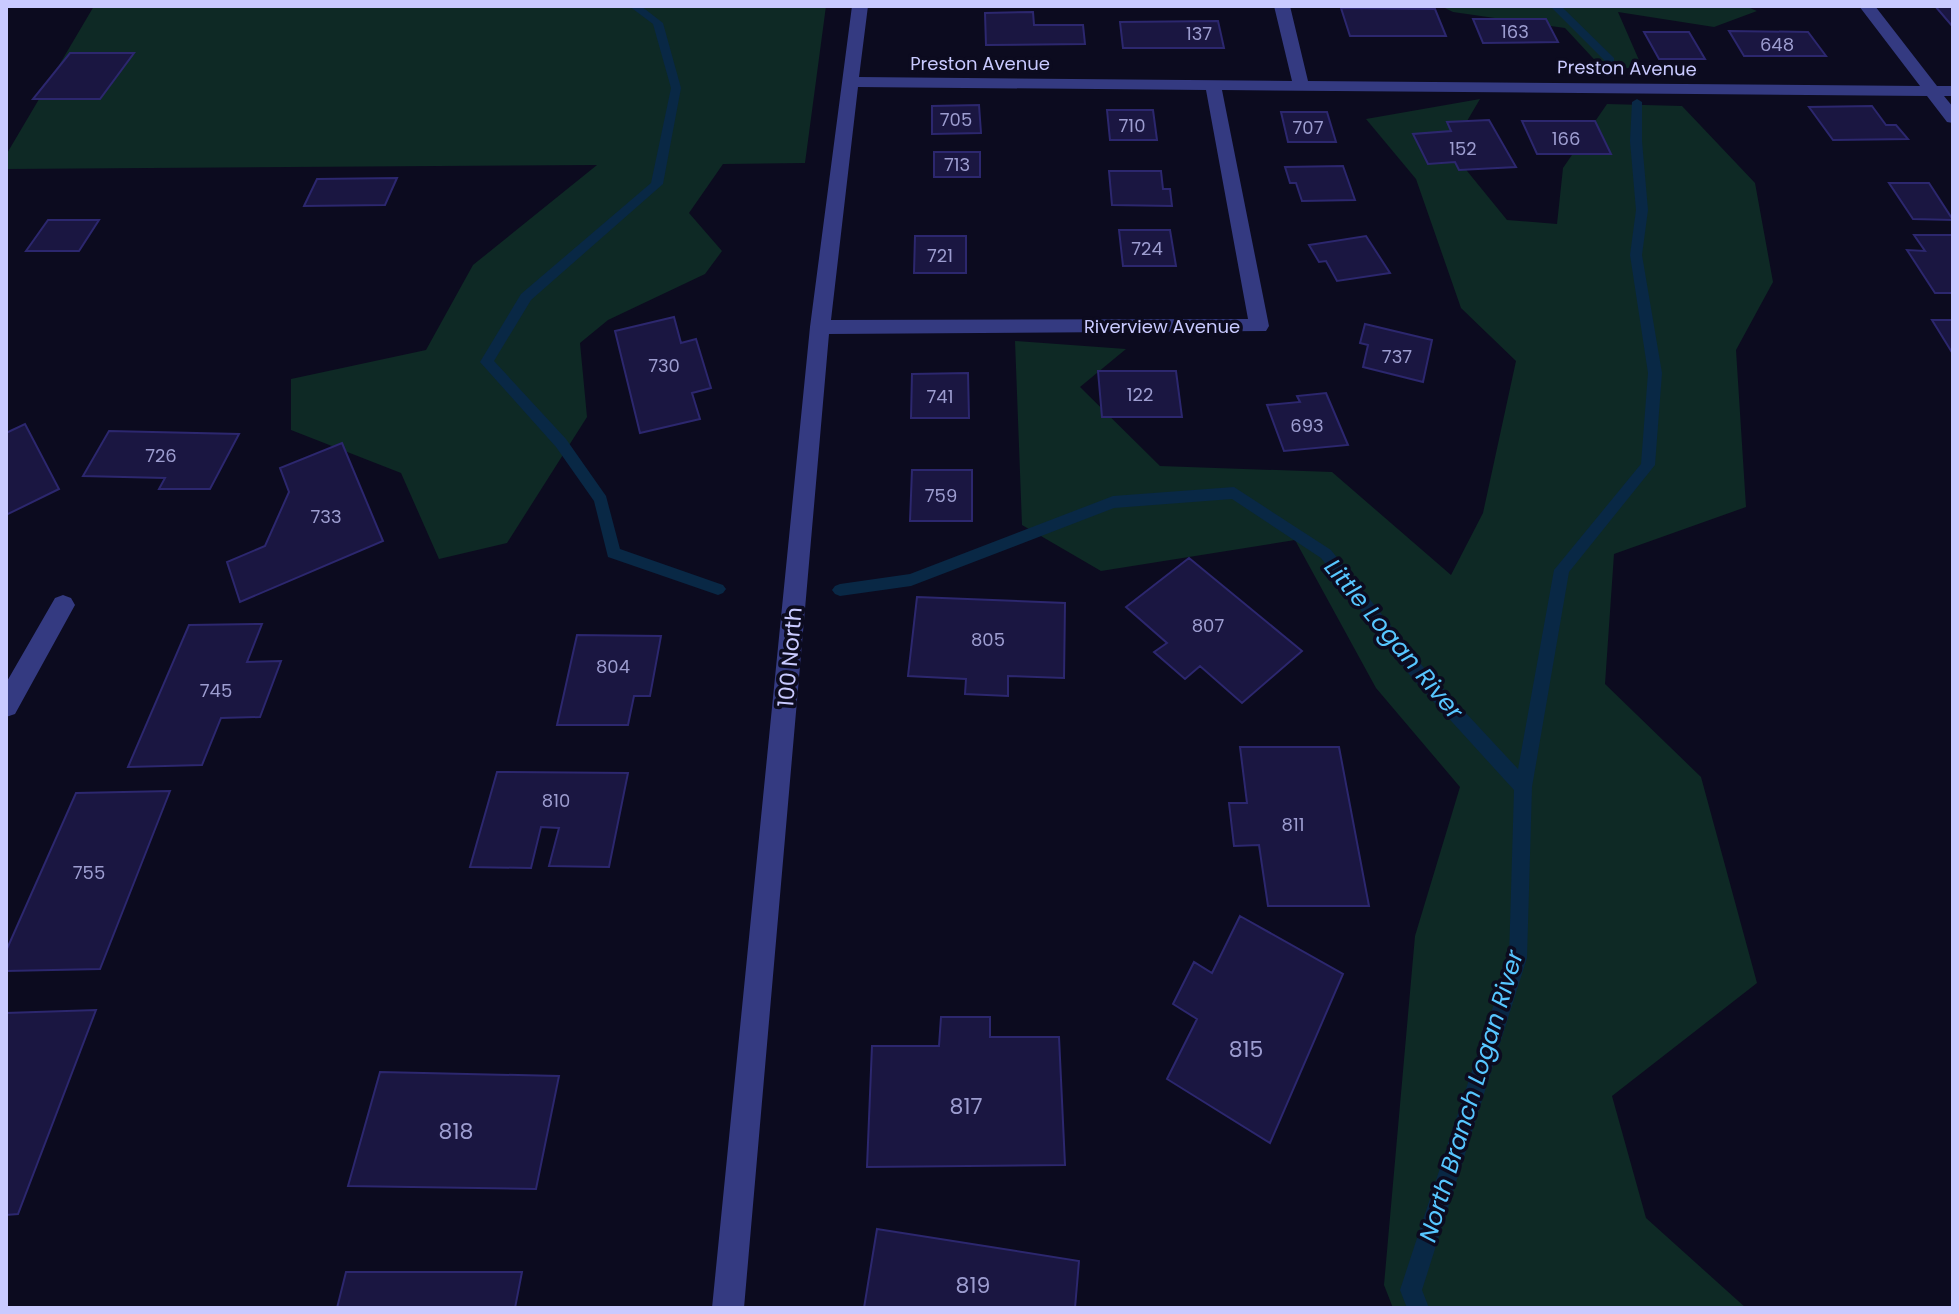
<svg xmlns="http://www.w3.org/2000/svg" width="1959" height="1314" font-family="Poppins,sans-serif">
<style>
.green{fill:#0e2925}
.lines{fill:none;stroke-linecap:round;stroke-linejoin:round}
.stream{fill:#092845;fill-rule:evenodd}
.building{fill:#1a1641;stroke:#2c276e;stroke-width:2}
.minor{fill:#343a81;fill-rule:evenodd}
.labels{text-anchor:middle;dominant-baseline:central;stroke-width:7;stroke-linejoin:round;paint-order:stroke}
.number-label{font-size:18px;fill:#9d9dd0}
.far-street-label{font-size:18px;fill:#c9caff;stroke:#0c0b1f}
.street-label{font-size:22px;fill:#c9caff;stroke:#0c0b1f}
.near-number-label{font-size:22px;fill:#9d9dd0}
.water-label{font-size:24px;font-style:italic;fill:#57c6ff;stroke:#0c0b1f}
</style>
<rect width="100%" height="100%" fill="#0c0b1f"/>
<path class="green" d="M94 6H826L805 163 723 164 689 213 722 251 705 274 608 320 580 343 587 417 507 543 439 559 401 473 291 430V379L426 350 473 265 597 165 6 169V155Z
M1441 6H1745L1757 11 1714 27 1618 12 1642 67 1604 70 1565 28 1453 12Z
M1480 99 1450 150 1507 220 1557 224 1563 168 1607 104 1682 106 1755 183 1773 282 1736 350 1746 507 1614 554 1605 684 1701 777 1757 983 1612 1096 1646 1218 1746 1308H1393L1384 1285 1415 936 1460 787 1376 688 1295 540 1101 571 1022 525 1015 341 1126 349 1080 387 1160 466 1332 472 1451 575 1483 513 1516 361 1461 308 1416 179 1366 119Z"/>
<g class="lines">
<path class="stream" d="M629 6H641L663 23 681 88 663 184 531 300 494 361 566 439 606 496 620 549 723 585 726 589 723 593 718 595 608 557 594 501 556 447 480 362 521 294 651 183 671 88 653 24Z
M1550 6H1561L1614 58V62H1606Z
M1637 99 1642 102V141L1648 210 1642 255 1662 373 1655 465 1569 572 1532 787 1527 958 1422 1290 1429 1308H1407L1400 1290 1509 958 1514 790 1412 678 1321 558 1232 499 1114 508 911 586 840 596 835 594 832 590 835 586 840 584 910 574 1113 496 1234 487 1331 550 1424 668 1518 769 1554 570 1641 464 1648 373 1630 255 1636 210 1630 141 1632 102Z"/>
</g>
<path class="building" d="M1935 6H1953V27Z
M1341 8 1435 9 1446 36H1350Z
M1033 12 1034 25H1083L1085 44 986 45 985 13Z
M1473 19H1546L1558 42 1483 43Z
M1218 21 1224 48H1123L1120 22Z
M1729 31 1808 32 1826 56H1744Z
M1644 32H1689L1705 59H1659Z
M70 53H134L100 99H33Z
M979 105 981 133 932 134V106Z
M1872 106 1886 125H1896L1908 139 1833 140 1809 107Z
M1107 110H1153L1157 140H1110Z
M1281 112H1327L1336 142H1288Z
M1489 120 1516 167 1459 170 1455 162 1428 164 1413 134 1451 131 1447 122Z
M1522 121H1595L1611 154H1537Z
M934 152H980V177H934Z
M1343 166 1355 200 1302 201 1296 183H1290L1285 167Z
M1109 171H1161L1163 189H1170L1172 206 1112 205Z
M397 178 385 205 304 206 317 179Z
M1889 183H1929L1953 220 1913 219Z
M48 220H99L79 251H26Z
M1119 230H1170L1176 266H1123Z
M1914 235H1953V293H1935L1907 250 1925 251Z
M915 236H966V273H914Z
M1366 236 1390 273 1337 281 1326 261 1319 262 1309 245Z
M674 317 681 343 696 339 711 388 692 393 700 419 640 433 615 331Z
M1932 320H1953V354Z
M1365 324 1432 340 1423 382 1363 367 1368 345 1360 343Z
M1098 371H1176L1182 417H1102Z
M968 373 969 418H911L912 374Z
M1326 393 1348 445 1284 451 1267 405 1300 402 1297 396Z
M25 424 59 489 6 515V433Z
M109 431 239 434 210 489H159L165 478 83 476Z
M342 443 383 541 240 602 227 562 265 546 289 492 280 468Z
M912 470H972V521H910Z
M1189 558 1302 651 1242 703 1200 666 1185 679 1154 652 1167 643 1126 607Z
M917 597 1065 603 1064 678 1008 676V696L965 694 966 679 908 676Z
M262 624 247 662 281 661 260 717 221 718 202 765 128 767 189 625Z
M577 635 661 636 650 696H634L628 725H557Z
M1240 747H1339L1369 906H1268L1259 845 1234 846 1229 803H1247Z
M497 772 628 773 609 867 549 866 559 828 541 827 531 868 470 867Z
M170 791 100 969 6 971V951L76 793Z
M1240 916 1343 974 1270 1143 1167 1079 1197 1019 1173 1004 1194 962 1212 973Z
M96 1010 18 1214 6 1215V1013Z
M941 1017H990V1037H1059L1065 1165 867 1167 872 1046H939Z
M380 1072 559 1076 536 1189 348 1186Z
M877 1229 1079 1261 1075 1308H864Z
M346 1272H522L515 1308H337Z"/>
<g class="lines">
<path class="minor" d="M852 6H868L859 77 1292 81 1274 6H1290L1308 81 1920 86 1859 6H1875L1937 86H1953V96H1944L1953 107V123L1947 122 1927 96 1222 90 1269 326 1266 331 829 334 744 1308H712L810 327ZM858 87 1206 90 1248 319 831 320Z
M63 595 71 598 75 605 15 714 6 717V683L55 598Z"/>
</g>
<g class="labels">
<g class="number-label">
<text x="1515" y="31">163</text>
<text x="1199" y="33">137</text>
<text x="1777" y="44">648</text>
<text x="956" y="119">705</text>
<text x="1132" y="125">710</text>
<text x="1308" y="127">707</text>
<text x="1566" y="138">166</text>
<text x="1463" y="148">152</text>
<text x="957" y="164">713</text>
<text x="1147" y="248">724</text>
<text x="940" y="255">721</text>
<text x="1397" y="356">737</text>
<text x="664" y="365">730</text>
<text x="1140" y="394">122</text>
<text x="940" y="396">741</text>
<text x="1307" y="425">693</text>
<text x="161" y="455">726</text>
<text x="941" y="495">759</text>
<text x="326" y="516">733</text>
<text x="1208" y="625">807</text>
<text x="988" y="639">805</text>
<text x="613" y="666">804</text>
<text x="216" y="690">745</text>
<text x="556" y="800">810</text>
<text x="1293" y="824">811</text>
<text x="89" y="872">755</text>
</g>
<g class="far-street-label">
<text x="980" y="63">Preston Avenue</text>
<text transform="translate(1627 68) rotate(1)">Preston Avenue</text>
<text x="1162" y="326">Riverview Avenue</text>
</g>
<g class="street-label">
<text transform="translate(790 657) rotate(-85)">100 North</text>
</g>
<g class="near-number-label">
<text x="1246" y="1049">815</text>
<text x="966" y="1106">817</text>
<text x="456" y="1131">818</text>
<text x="973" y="1285">819</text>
</g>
<g class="water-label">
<text transform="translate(1394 639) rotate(50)">Little Logan River</text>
<text transform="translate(1471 1096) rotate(-73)">North Branch Logan River</text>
</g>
</g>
<rect width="1959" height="1314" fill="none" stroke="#c9caff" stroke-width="16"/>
</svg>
